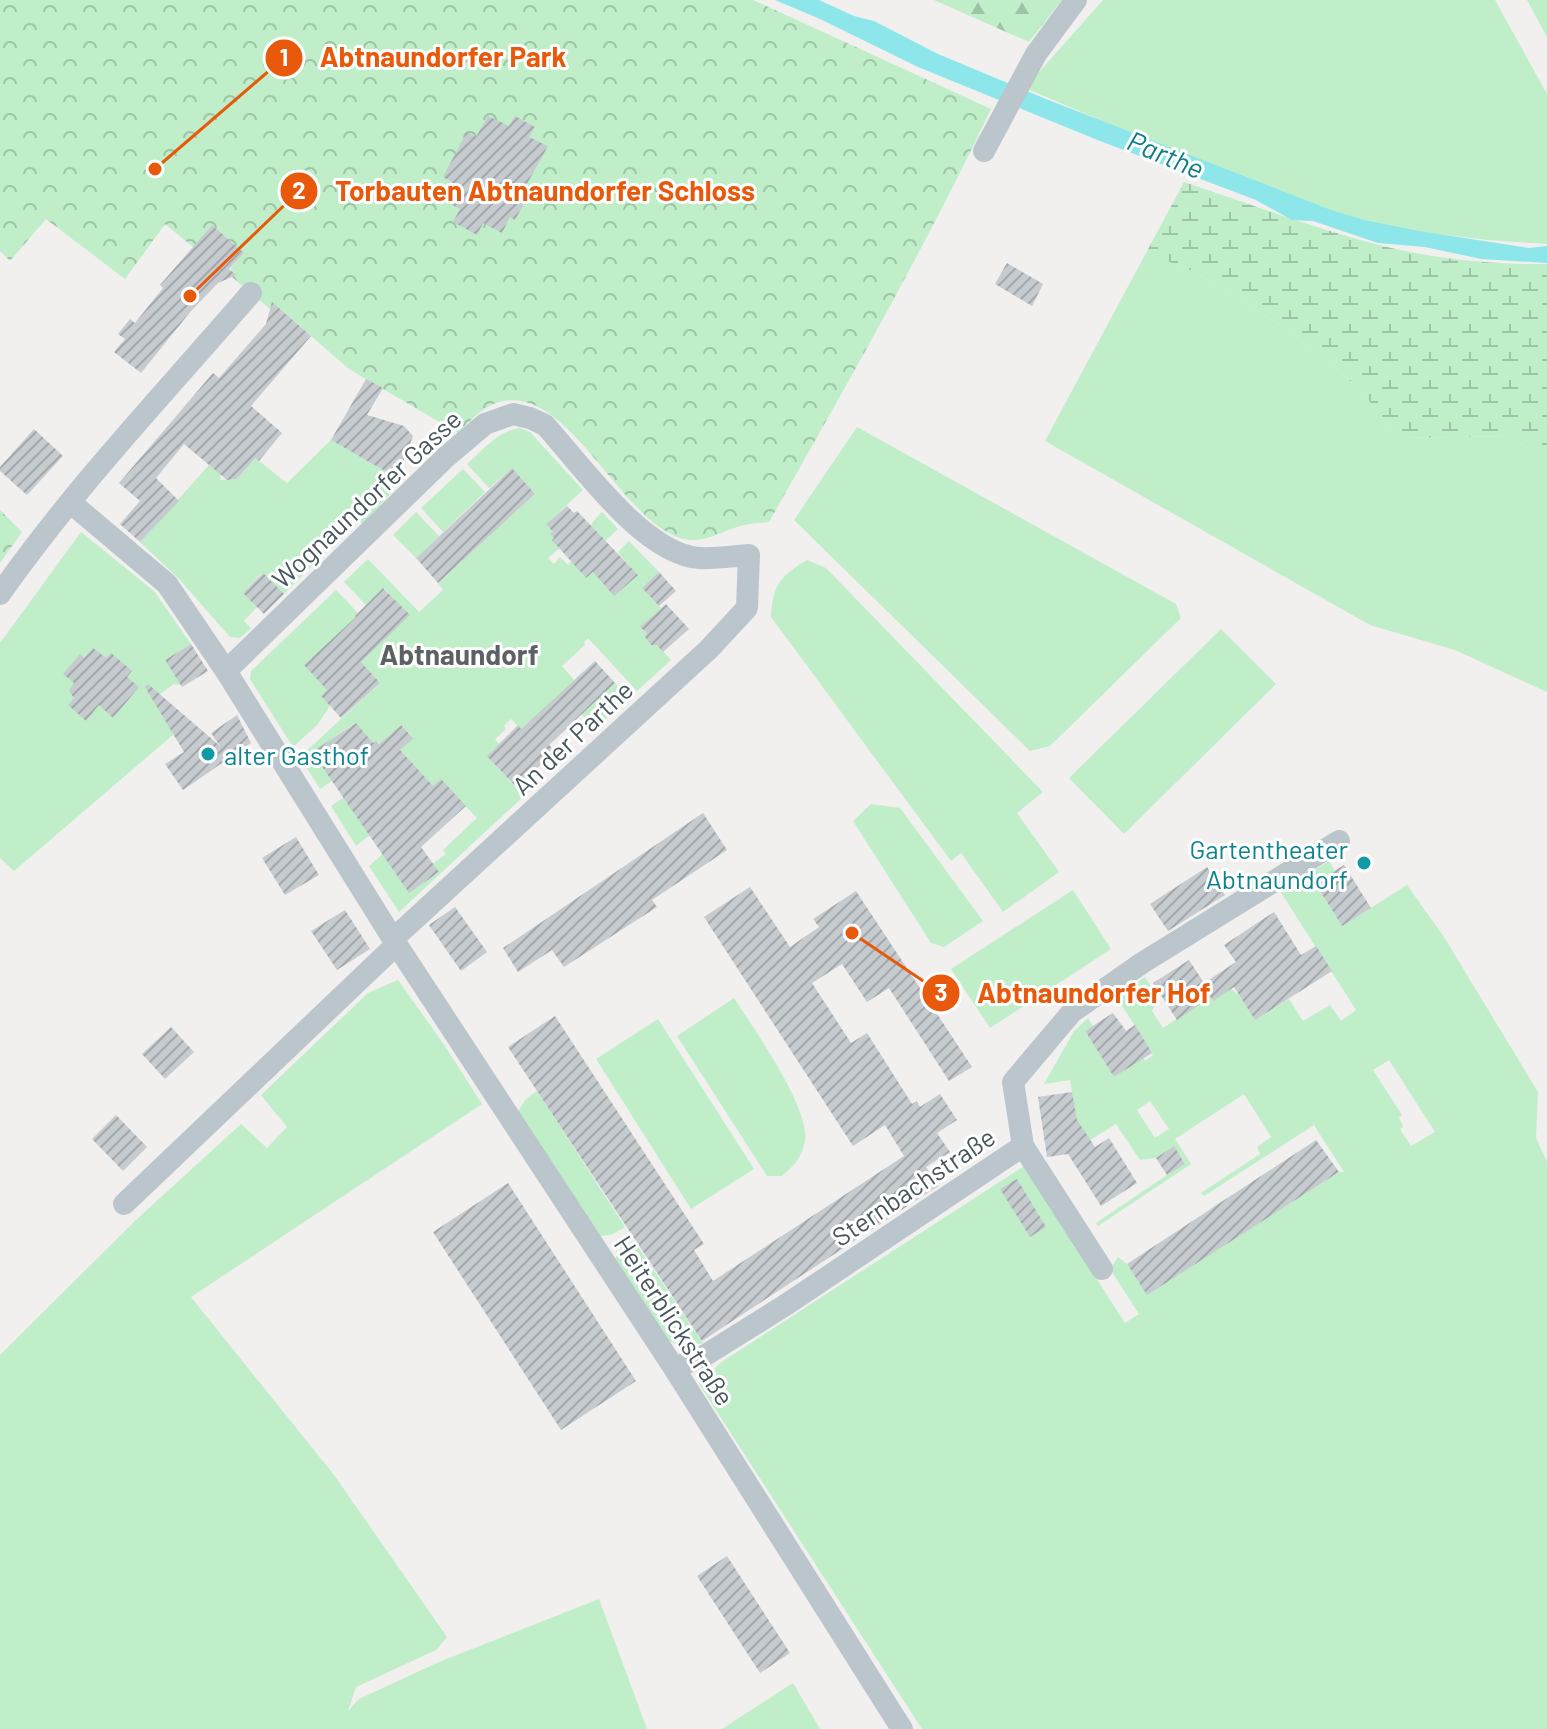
<svg xmlns="http://www.w3.org/2000/svg" width="1547" height="1729" font-family="Barlow,sans-serif">
<style>
.green{fill:#bfeec8;fill-rule:evenodd}
.forest{fill:url(#forest-firs)}
.wetland{fill:url(#wetland-marsh)}
.park{fill:url(#park-crowns)}
.water{fill:#8de7ea}
.building{fill:url(#building-hatch)}
.lines{fill:none;stroke-linecap:round;stroke-linejoin:round}
.minor{stroke:#bbc6cc;stroke-width:22}
.culture-dot{fill:#0f9aa8;stroke:#fff;stroke-width:3}
.labels{text-anchor:middle;dominant-baseline:central;stroke-width:6;stroke-linejoin:round;paint-order:stroke}
.street-label{font-size:26px;fill:#47565c;stroke:#fff}
.culture-label{font-size:26px;fill:#0d838f;stroke:#fff;text-anchor:start}
.water-label{font-size:28px;font-style:italic;fill:#107e82;stroke:#fff}
.neighbourhood-label{font-size:28px;font-weight:bold;fill:#5c6164;stroke:#fff}
.leader{fill:none;stroke:#e8590c;stroke-width:3}
.callout-dot{fill:#e8590c;stroke:#fff;stroke-width:3}
.mark-label{font-size:24px;text-anchor:middle;font-weight:bold;fill:#fff}
.callout-label{font-size:28px;text-anchor:middle;font-weight:bold;fill:#e8590c;stroke:#fff;stroke-width:6;stroke-linejoin:round;paint-order:stroke}
</style>
<defs>
<pattern id="forest-firs" width="22" height="20" patternUnits="userSpaceOnUse" patternTransform="scale(2)"><rect width="22" height="20" fill="#bfeec8"/><path d="M5 1l3.5 6h-7zM16 11l3.5 6h-7z" fill="#9dc4a6"/></pattern>
<pattern id="wetland-marsh" width="20" height="14" patternUnits="userSpaceOnUse" patternTransform="scale(2)"><rect width="20" height="14" fill="#bfeec8"/><path d="M1 5h8M5 5V1M11 12h8M15 12V8" fill="none" stroke="#9dc4a6"/></pattern>
<pattern id="park-crowns" width="20" height="18" patternUnits="userSpaceOnUse" patternTransform="scale(2)"><rect width="20" height="18" fill="#bfeec8"/><path d="M2 6a3 3 0 1 1 6 0M12 15a3 3 0 1 1 6 0" fill="none" stroke="#9dc4a6"/></pattern>
<pattern id="building-hatch" width="6" height="6" patternUnits="userSpaceOnUse" patternTransform="scale(2)"><rect width="6" height="6" fill="#c6cbcf"/><path d="M-1 1l2-2M0 6l6-6M5 7l2-2" fill="none" stroke="#a3a8ab"/></pattern>
</defs>
<rect width="100%" height="100%" fill="#f2efef"/>
<path class="green" d="M1103 0H1495L1547 94V244L1488 240 1377 227 1291 201 1025 88Z
M1527 0H1547V37Z
M1146 253 1193 271 1288 330 1360 389 1397 438 1510 436 1547 462V692L1455 650 1370 625 1045 441Z
M857 427 1176 604 1181 618 1050 746 1030 751 794 520Z
M520 428 530 432 583 490 546 524 553 532 551 534 560 548 548 558 554 564 560 557 568 565C583 548 583 530 602 512L618 529 577 567 586 578 593 572 637 575 618 552 629 541 659 572 642 588 661 608 641 627 647 633 646 638 657 645 671 660 637 691 588 638 584 642 585 645 562 666 574 680 571 683 591 705 615 683 629 698 595 729 562 693 521 729 511 719 504 726 506 729 495 739 501 746H497L491 751V760L516 788 534 772 541 780 399 912 369 866 427 815 440 830 390 865 409 892 438 873 432 864 446 854 443 850 477 818 441 780 356 846 331 806 364 784 413 737 401 725 380 743 377 741 364 751 355 723 313 752 332 781 320 789 300 757 380 683 327 690 330 706 317 725 293 747 250 679 251 671 336 590 358 613 355 616 387 604 393 598 384 588 366 605 344 582 368 559 419 612 443 590 438 583 535 494 512 468 489 488 467 464C483 450 498 431 520 428Z
M331 440 397 478 392 492 362 524 353 514 343 523 348 530 284 594 262 573 243 593 257 607 244 621 251 628 240 638 230 637 180 580 140 542 209 465 221 474 220 480 237 479 255 458 287 483Z
M463 469 485 492 443 532 421 508Z
M416 512 439 536 416 558 393 535Z
M81 532 154 591 191 644 165 660 181 685 174 684 161 693 155 702 174 734 14 871 0 858V643Z
M807 560 826 568 1043 792 1017 813 1059 872 1003 912 961 853 951 861 771 617C773 585 779 577 807 560Z
M1221 629 1276 684 1124 834 1069 778Z
M871 804 900 808 983 921 944 947 931 943 853 821Z
M1329 861 1335 871 1315 883 1342 926 1407 885 1444 937 1538 1092 1536 1138 1547 1162V1729H922L699 1384 720 1363 1024 1166 1125 1323 1139 1314 1110 1269 1118 1257 1127 1264 1147 1294 1231 1240 1211 1208 1232 1195 1253 1227 1339 1172H1344L1314 1125 1204 1196 1201 1193 1260 1154 1257 1147 1271 1137 1244 1094 1175 1139 1191 1164 1098 1226 1096 1223 1185 1163 1174 1147 1156 1158 1140 1160 1116 1124 1090 1140 1078 1130 1070 1080 1044 1084 1074 1031 1088 1018 1093 1026 1085 1031 1114 1077 1143 1058 1145 1061 1153 1055 1116 996 1145 977 1158 998 1152 1011 1163 1028 1200 1004 1209 995 1213 1000 1231 989 1239 995 1255 1020 1289 999 1303 1021 1330 1005 1341 1021 1356 1010 1280 891ZM1389 1060 1435 1132 1411 1146 1400 1129 1403 1127 1399 1117 1402 1115 1373 1070ZM1150 1101 1169 1129 1155 1138 1137 1110Z
M1073 890 1111 949 990 1028 951 969Z
M398 980 445 1046 482 1104 191 1297 334 1475 447 1637 436 1650 356 1687 348 1711 359 1699 439 1662 599 1599 647 1729H0V1355L137 1219 241 1124 267 1148 287 1127 261 1095 368 993Z
M734 998C753 1028 810 1107 805 1141 802 1157 794 1166 782 1176H767L677 1036Z
M658 1019 754 1169 691 1209 596 1059Z
M537 1091 625 1227 613 1234 598 1237 517 1113 526 1099Z
M634 1241 703 1343 683 1347 664 1339 614 1260 621 1249Z
M793 1683 820 1729H722Z"/>
<path class="forest" d="M934 0H1062L1029 42Z"/>
<path class="wetland" d="M1184 182C1246 203 1308 226 1371 243 1426 258 1489 265 1547 264V462L1510 436 1397 438 1360 389 1288 330 1193 271 1146 253Z"/>
<path class="park" d="M0 0H753L991 109C924 250 846 386 769 522 761 523 753 523 745 525 723 529 704 546 680 538 618 518 566 379 496 403 481 408 469 422 458 433L349 369 280 309H270L232 277 231 268 244 253 212 225 193 247 165 224 125 279 46 219 10 261 0 251Z
M0 510 22 532 0 563Z"/>
<path class="water" d="M775 0H819L854 16 874 21 938 54 1046 99 1331 210 1364 220 1419 231 1529 248 1547 246V263L1481 259 1425 247 1378 243 1313 221 1292 220 1256 200 1100 141 918 67 820 19Z"/>
<path class="building" d="M488 116 509 126 515 116 535 127 529 137 548 146 522 193 528 196 515 220 510 217 502 233 483 223 477 235 453 222 460 209 443 200 452 182 443 177 467 132 476 137Z
M212 225 244 253 229 269 236 275 218 283 191 311 141 373 114 352 125 339 118 334 130 319 135 323 163 288 160 285Z
M1007 263 1043 284 1032 306 995 284Z
M272 302 311 336 251 406 282 433 259 461 255 458 237 479 227 480 184 444 156 478 179 501 140 542 120 524 140 501 119 483 213 373 219 378 266 324Z
M366 379 383 388 367 415 404 426 413 436 397 478 331 440Z
M34 429 63 456 27 495 0 471V467Z
M512 468 535 494 438 583 416 558Z
M567 506 574 513 577 511 638 575 614 596 593 572 586 578 552 540 554 538 550 534 553 532 546 524Z
M659 572 676 591 659 606 642 588Z
M263 573 284 594 264 614 243 593Z
M383 588 410 615 361 662 380 683 341 718 321 696 327 690 304 665 356 617 355 616Z
M666 604 689 629 663 652 657 645H651L645 637 647 633 640 627Z
M191 644 208 671 182 687 165 660Z
M93 648 106 658 111 653 132 671 127 677 139 687 113 718 99 705 86 721 68 705 74 698 69 691 74 683 63 674 80 654 84 658Z
M595 661 615 683 549 745 555 751 517 788 487 756 518 725 521 729Z
M148 684 220 746 211 733 237 715 251 743 183 790 165 764 184 752 145 687Z
M356 723 373 743 377 741 379 744 401 725 413 738 400 750 433 786 441 779 466 806 421 847 439 872 409 893 312 752Z
M703 813 727 850 652 900 657 907 564 967 552 950 518 972 503 948Z
M296 837 319 875 285 895 262 858Z
M1344 865 1371 908 1342 926 1315 883Z
M1207 867 1225 895 1168 931 1150 904Z
M750 887 790 947 819 927 813 919 856 891 972 1067 949 1081 889 988 867 1002 842 964 812 983 851 1043 867 1033 912 1104 917 1101 920 1107 940 1094 957 1120 937 1133 950 1152 926 1167 938 1186 702 1341 508 1047 555 1016 704 1244 694 1250 713 1281 904 1156 885 1125 853 1146 704 917Z
M455 907 487 952 461 971 429 925Z
M345 910 370 949 337 970 311 931Z
M1274 912 1301 955 1316 946 1332 971 1255 1020 1234 987 1213 1001 1211 997 1177 1020 1153 983 1189 960 1204 983 1236 962 1224 945Z
M1113 1013 1126 1031 1135 1025 1152 1053 1114 1077 1085 1031Z
M171 1027 194 1052 165 1079 142 1054Z
M1072 1092 1077 1120 1095 1147 1109 1138 1137 1183 1101 1206 1068 1154 1047 1157 1038 1097Z
M116 1115 147 1147 123 1171 92 1139Z
M1316 1140 1339 1172 1147 1295 1127 1264Z
M1174 1146 1185 1164 1167 1175 1156 1158Z
M1017 1179 1046 1227 1030 1237 1000 1189Z
M508 1183 636 1381 561 1430 433 1232Z
M727 1556 790 1653 760 1673 697 1576Z"/>
<g class="lines">
<path class="minor" d="M984 151 1036 54 1076 0
M70 502 167 584 226 671 393 939 674 1368 902 1729
M0 594C75 487 166 392 251 293
M226 671 446 457 485 424 513 414 530 418 545 425C581 465 644 554 699 558 716 559 733 556 749 555L747 608 709 649 393 939
M1023 1146 1102 1269
M124 1204 397 944
M674 1368 704 1356 784 1306 1023 1146 1013 1082 1072 1012 1142 963 1339 841"/>
</g>
<g class="culture-dot">
<circle cx="208" cy="754" r="8"/>
<circle cx="1364" cy="863" r="8"/>
</g>
<g class="labels">
<g class="street-label">
<text transform="translate(366 498) rotate(-43)">Wognaundorfer Gasse</text>
<text transform="translate(572 737) rotate(-43)">An der Parthe</text>
<text transform="translate(913 1186) rotate(-34)">Sternbachstraße</text>
<text transform="translate(675 1320) rotate(57)">Heiterblickstraße</text>
</g>
<g class="culture-label">
<text x="224" y="754">alter Gasthof</text>
<text x="1348" y="848" text-anchor="end">Gartentheater<tspan x="1348" dy="30">Abtnaundorf</tspan></text>
</g>
<g class="water-label">
<text transform="translate(1166 154) rotate(23)">Parthe</text>
</g>
<g class="neighbourhood-label">
<text x="459" y="654">Abtnaundorf</text>
</g>
</g>
<path class="leader" d="M155 169L284 58M190 296L299 191M852 933L941 993"/>
<g class="callout-dot">
<circle cx="155" cy="169" r="8"/>
<circle cx="190" cy="296" r="8"/>
<circle cx="852" cy="933" r="8"/>
<circle cx="284" cy="58" r="20"/>
<circle cx="299" cy="191" r="20"/>
<circle cx="941" cy="993" r="20"/>
</g>
<g class="mark-label">
<text x="284" y="66">1</text>
<text x="299" y="199">2</text>
<text x="941" y="1001">3</text>
</g>
<g class="callout-label">
<text x="443" y="67">Abtnaundorfer Park</text>
<text x="545" y="201">Torbauten Abtnaundorfer Schloss</text>
<text x="1094" y="1003">Abtnaundorfer Hof</text>
</g>
</svg>
